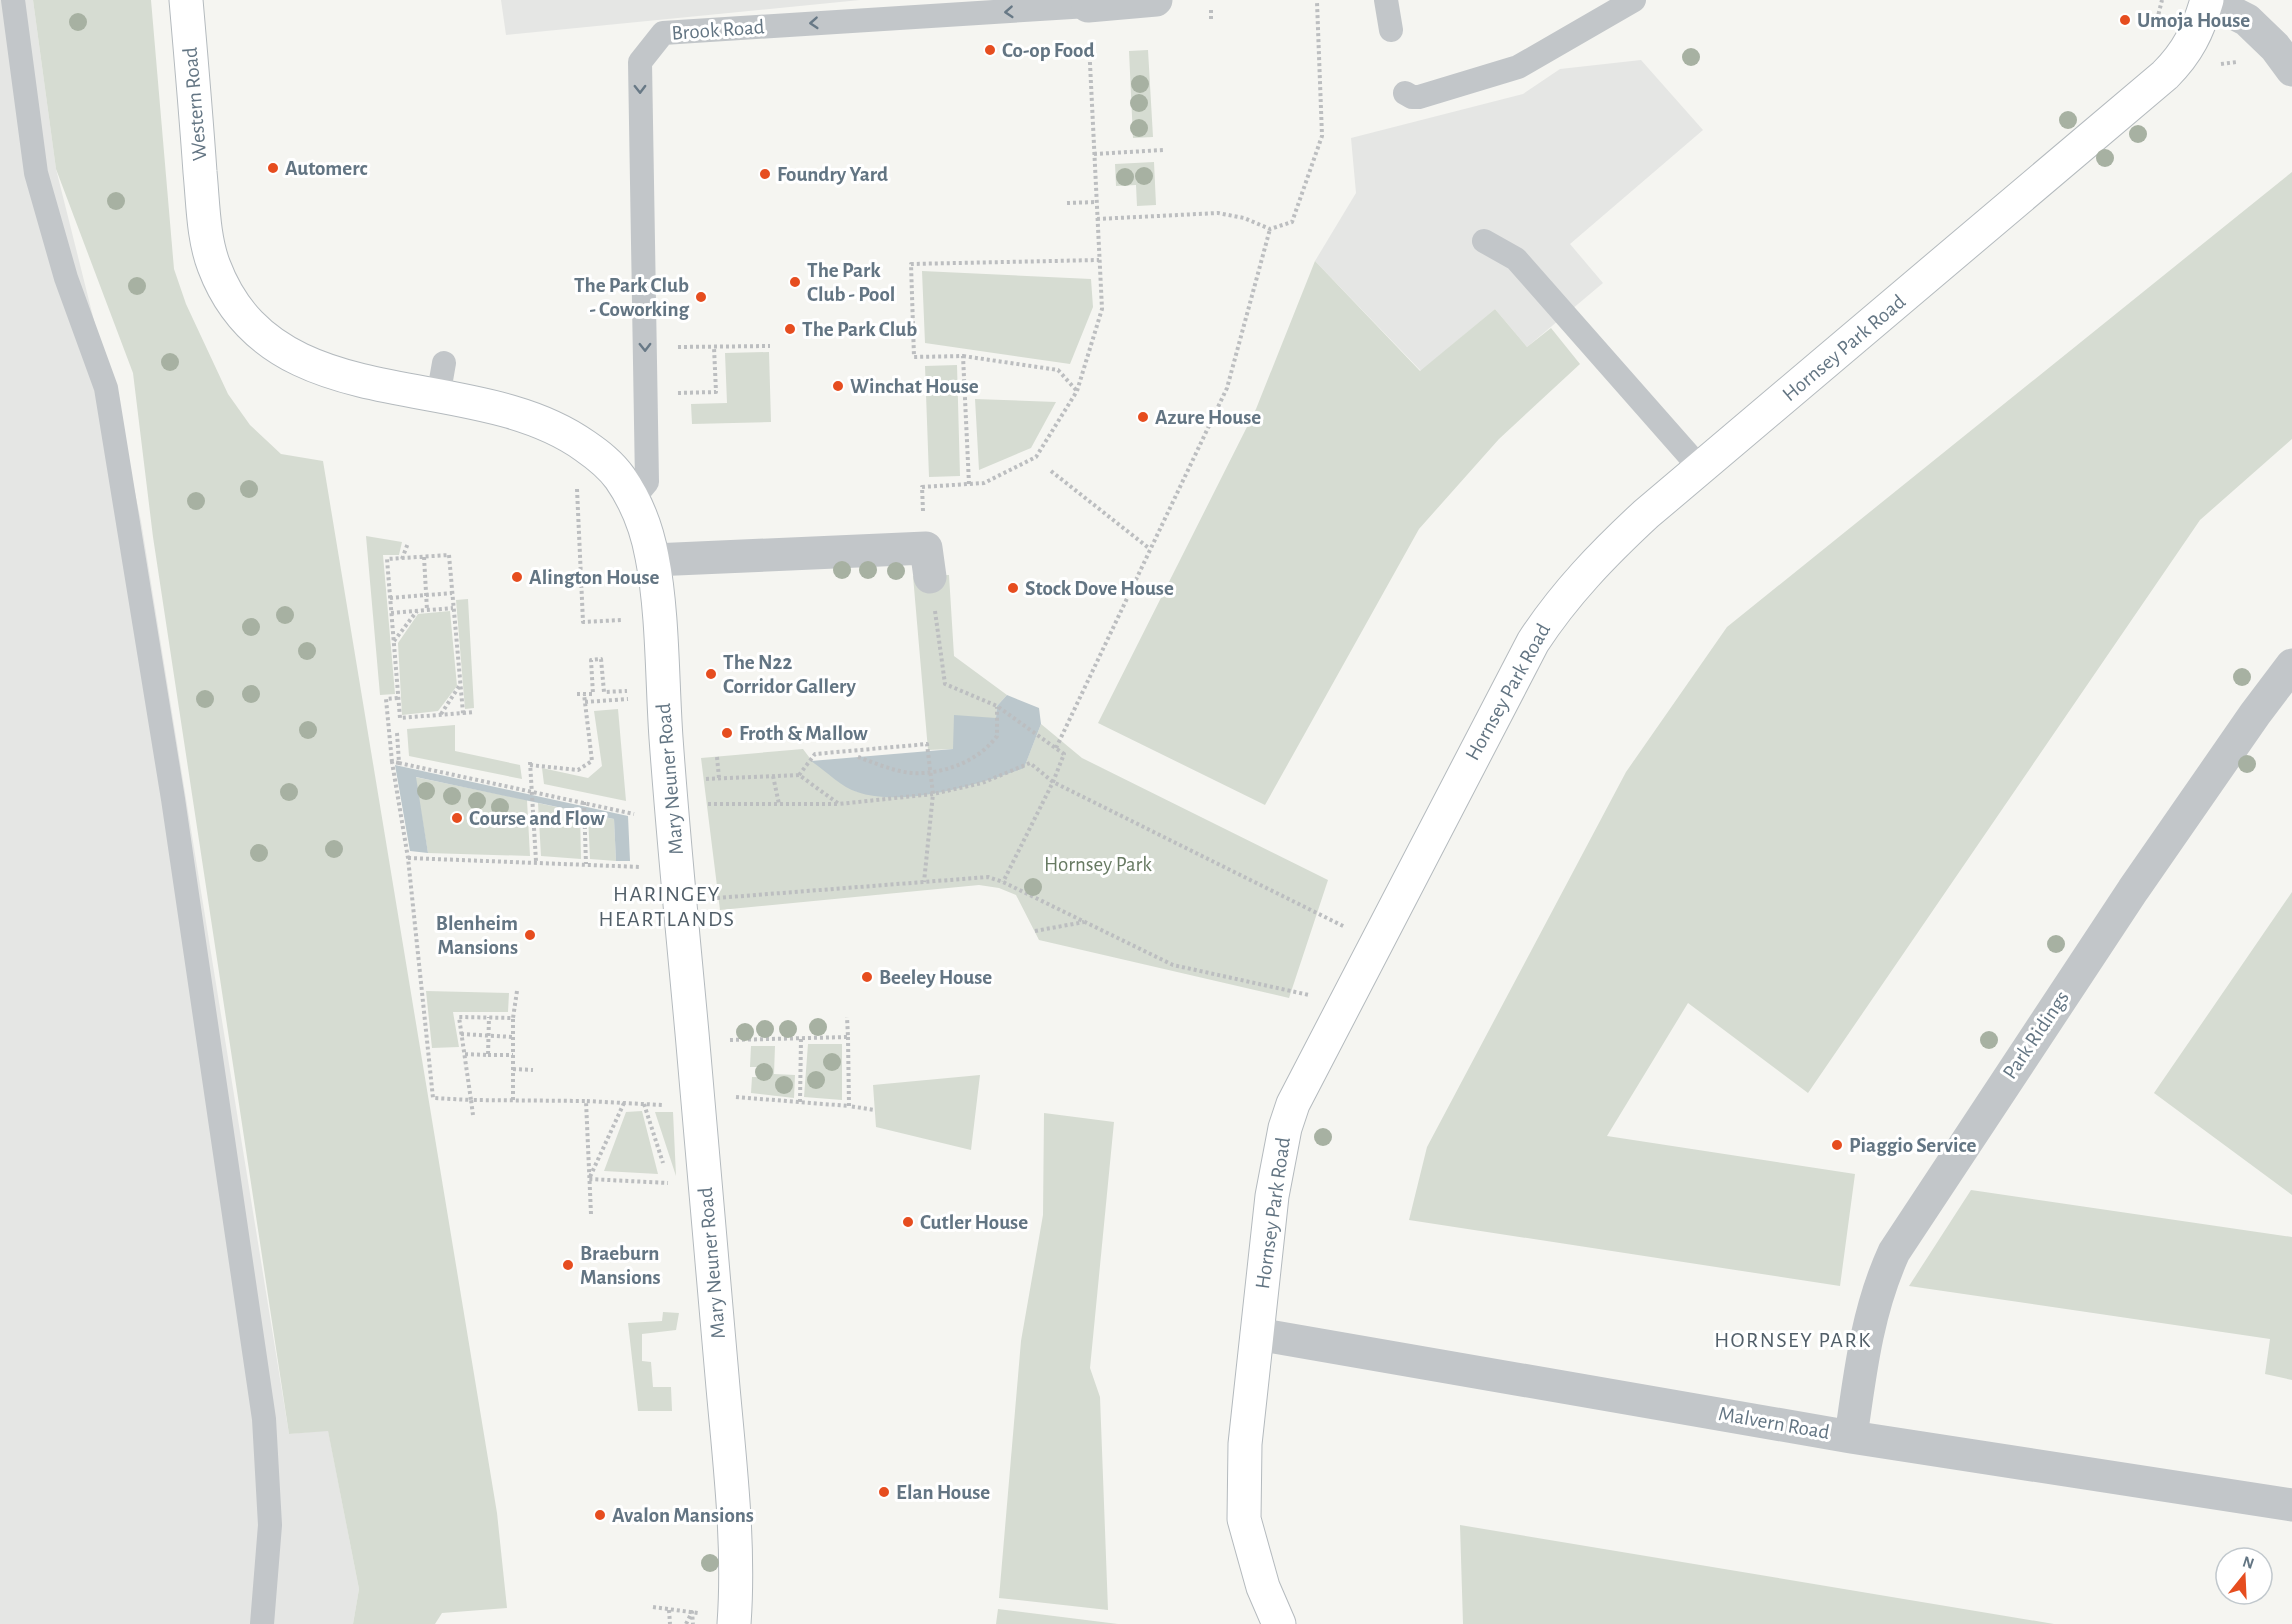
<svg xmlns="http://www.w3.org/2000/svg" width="2292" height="1624" font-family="'Alegreya Sans',sans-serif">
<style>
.built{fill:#e5e6e4}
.green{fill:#d6dcd2}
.water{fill:#bbc7cc}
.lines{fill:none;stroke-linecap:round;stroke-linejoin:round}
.secondary-casing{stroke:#b4babe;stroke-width:35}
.path{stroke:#bcbec0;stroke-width:4;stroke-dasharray:3 3;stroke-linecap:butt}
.lane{stroke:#c2c6c9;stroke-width:24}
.street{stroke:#c2c6c9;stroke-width:33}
.secondary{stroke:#fff;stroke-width:33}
.tree{fill:#a7b1a2}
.oneway{stroke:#687986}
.poi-dot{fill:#e64d1f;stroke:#fff;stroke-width:2}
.labels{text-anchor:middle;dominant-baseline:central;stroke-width:6;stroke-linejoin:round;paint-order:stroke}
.poi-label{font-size:21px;font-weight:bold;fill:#637583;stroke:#fff;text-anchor:start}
.street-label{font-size:21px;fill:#637583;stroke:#fff}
.park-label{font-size:21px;fill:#677a62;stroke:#fff}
.neighbourhood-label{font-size:22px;letter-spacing:1.5px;fill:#515e68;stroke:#fff}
</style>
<rect width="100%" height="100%" fill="#f5f5f1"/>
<path class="built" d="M0 0H33L56 169 123 436 141 521 289 1434 328 1430 359 1589 353 1624H0Z
M501 0H860L506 35Z
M1641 60 1703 130 1570 244 1603 283 1527 347 1495 309 1421 371 1315 261 1356 193 1351 138 1523 94 1560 69Z"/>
<path class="green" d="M33 0H151L174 269 186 304 228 394 250 425 281 454 323 461 497 1513 507 1608 442 1613 435 1624H353L359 1589 328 1431 289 1434 153 537 133 373 56 169Z
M1148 50 1153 137 1133 138 1129 51Z
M1154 162 1156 205 1137 206 1136 185 1116 186 1115 164Z
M2292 172V439L2200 520 1808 1093 1688 1003 1607 1136 1855 1174 1840 1286 1409 1220 1427 1147 1626 772 1727 627Z
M1315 261 1420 371 1495 309 1527 347 1551 328 1580 364 1499 439 1419 529 1265 805 1098 723 1256 409Z
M922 271 1091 279 1093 307 1070 364 925 343Z
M769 352 771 422 692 424 691 404 727 403 725 353Z
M957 365 960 476 929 477 925 366Z
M975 399 1056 402 1031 448 979 470Z
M366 536 402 542 399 555H383L395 694 380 695Z
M949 575 954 656 1007 695 997 706 996 718 953 749 928 750 913 576Z
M468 599 474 708 465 709 456 600Z
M450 611 457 686 438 711 402 715 398 643 418 614Z
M618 709 626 801 544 784 542 768 588 778 602 766 594 711Z
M1041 724 1082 758 1328 880 1289 998 1039 940 1016 895 999 888 979 885 720 910 701 758 803 749 812 761 857 792 1025 765Z
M455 725V751L520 765 522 779 409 756 407 729Z
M415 777 527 800 530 856 428 853Z
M538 803 580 812 581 859 541 856Z
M588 814 614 819 616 861 590 859Z
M2292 892V1195L2154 1093Z
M426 991 509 993 508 1012H453L459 1047 432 1048Z
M808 1044H842V1100L804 1097Z
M751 1046H775L774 1074 795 1075 794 1098 751 1093 752 1077H760V1067H750Z
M980 1075 971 1150 876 1127 873 1085Z
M642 1111 658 1174 604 1171 626 1112Z
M655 1112H673L676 1176Z
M1044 1113 1114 1122 1090 1368 1100 1397 1108 1610 999 1598 1021 1341 1043 1215Z
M1971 1190 2292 1237V1380L2265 1374 2270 1339 1909 1286Z
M663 1312 679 1313 676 1330 642 1334V1361L651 1362 653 1387H671L672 1411H638L628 1323 662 1321Z
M1460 1525 2054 1624H1463Z
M998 1609 1118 1624H996Z"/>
<path class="water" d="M1007 695 1039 708 1041 724 1024 768C980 784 904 808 857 792 841 787 826 771 811 761L953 749 954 715 996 718 997 706Z
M395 765 628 816 630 861H616L614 819 416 777 428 853 410 851Z"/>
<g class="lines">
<g class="secondary-casing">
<path id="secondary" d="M186 0C191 57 196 114 200 172 203 202 203 238 214 266 273 423 472 365 585 446 598 455 610 464 620 478 636 501 647 529 652 557 663 612 662 681 666 738 673 836 683 935 692 1033 702 1147 712 1262 722 1376 729 1458 740 1541 734 1624
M1279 1624 1263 1587 1244 1519 1245 1444 1272 1196 1285 1128 1293 1104 1533 642C1565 593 1603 554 1646 514L2165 75C2188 52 2198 31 2207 0"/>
</g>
<path class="path" d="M1211 10V21
M2157 20 2162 0
M2221 64 2237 62
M1094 154 1163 150
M1067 203 1096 202
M1097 219 1218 213 1244 218 1270 229 1292 222 1322 136 1317 2
M678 347 770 346
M963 356 1058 370 1077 391
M678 393 716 392 714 347
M1051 471 1150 549
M969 484 963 356 914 357 911 264 1099 260
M577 489 583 622 622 620
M923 511 922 487 984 483 1036 457 1077 391 1102 309 1089 43
M449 555 463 713 400 718 387 559Z
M424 557 427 610
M402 559 408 543
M390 598 452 593
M935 611 945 684 997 706 1064 754 1053 782 1003 882
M391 613 453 608
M394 641 417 611
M577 694H593L591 660 601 659 604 692 627 691
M585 702 628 699
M463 713 474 712
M441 714 460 685
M397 733 399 763 634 814
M1056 748 1227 388 1270 229
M717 757 719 778
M858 757C875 763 893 771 911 773 943 775 979 761 997 736V707
M392 762 386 699 398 698
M530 762 536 861
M399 763 392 762 408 858 433 1098 471 1100 473 1115
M530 765 578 770 592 761 584 694
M799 775 815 754 927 744 933 794 924 882
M773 776 779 804
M706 779 799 775 839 804 933 794 982 783 1030 763 1053 782 1345 927
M584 802 586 864
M708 804H838
M408 858 641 867
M717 898 988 877 1003 882 1173 965 1309 995
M1035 931 1084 922
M517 991 513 1018 459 1017 471 1100 586 1101
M461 1034 513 1037
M848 1037 849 1106 875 1110
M730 1040 848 1037 847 1017
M465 1054 488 1055 489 1017
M488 1055H513
M513 1069 533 1070
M736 1097 849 1106
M513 1100V1018
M800 1102 801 1038
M624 1103 589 1179 668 1183
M644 1104 663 1163
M591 1214 586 1101 662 1105
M653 1607 698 1613
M669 1610 670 1624
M686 1624 692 1612 693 1624"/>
<path class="lane" d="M13 0 36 173 66 278 106 388 173 799 264 1419 270 1525 262 1624
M1386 0 1391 30
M1405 93 1412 97H1419L1518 67 1634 0
M1484 241 1516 259 1701 469
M438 397 444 363
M620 477 635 490 642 488 647 482 640 62 663 33 1088 6"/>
<path class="street" d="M1088 0V6L1156 0
M2208 0 2247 20 2275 47 2292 70
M653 560 926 548 930 577
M1257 1334 1851 1437 2292 1505
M1851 1437C1860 1373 1867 1311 1894 1252L2133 890 2255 714 2292 665"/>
<use href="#secondary" class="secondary"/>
</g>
<g class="tree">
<circle cx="78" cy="22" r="9"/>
<circle cx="1691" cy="57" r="9"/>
<circle cx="1140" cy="84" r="9"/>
<circle cx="1139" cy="103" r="9"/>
<circle cx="2068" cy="120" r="9"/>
<circle cx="1139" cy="128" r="9"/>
<circle cx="2138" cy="134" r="9"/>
<circle cx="2105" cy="158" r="9"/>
<circle cx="1144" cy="176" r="9"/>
<circle cx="1125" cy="177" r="9"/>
<circle cx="116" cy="201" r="9"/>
<circle cx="137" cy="286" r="9"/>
<circle cx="170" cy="362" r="9"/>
<circle cx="249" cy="489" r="9"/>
<circle cx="196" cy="501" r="9"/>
<circle cx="842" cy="570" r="9"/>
<circle cx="868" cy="570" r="9"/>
<circle cx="896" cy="571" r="9"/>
<circle cx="285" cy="615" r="9"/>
<circle cx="251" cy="627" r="9"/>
<circle cx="307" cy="651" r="9"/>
<circle cx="2242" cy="677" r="9"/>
<circle cx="251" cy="694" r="9"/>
<circle cx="205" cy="699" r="9"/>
<circle cx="308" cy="730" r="9"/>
<circle cx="2247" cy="764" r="9"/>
<circle cx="426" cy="791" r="9"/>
<circle cx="289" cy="792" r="9"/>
<circle cx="452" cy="796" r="9"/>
<circle cx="477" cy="801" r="9"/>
<circle cx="500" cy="807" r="9"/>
<circle cx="334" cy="849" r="9"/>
<circle cx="259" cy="853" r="9"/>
<circle cx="1033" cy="887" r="9"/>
<circle cx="2056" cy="944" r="9"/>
<circle cx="818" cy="1027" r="9"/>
<circle cx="765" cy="1029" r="9"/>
<circle cx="788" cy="1029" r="9"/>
<circle cx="745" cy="1032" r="9"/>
<circle cx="1989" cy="1040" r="9"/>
<circle cx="832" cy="1062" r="9"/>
<circle cx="764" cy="1072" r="9"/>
<circle cx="816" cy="1080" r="9"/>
<circle cx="784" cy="1085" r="9"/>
<circle cx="1323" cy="1137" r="9"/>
<circle cx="710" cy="1563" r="9"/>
</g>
<defs><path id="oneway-chevron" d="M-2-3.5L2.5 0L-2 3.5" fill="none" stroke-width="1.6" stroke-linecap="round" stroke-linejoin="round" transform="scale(1.5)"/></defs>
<g class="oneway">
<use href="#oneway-chevron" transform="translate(1009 12) rotate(176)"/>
<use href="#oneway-chevron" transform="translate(814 23) rotate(176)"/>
<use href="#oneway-chevron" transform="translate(640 89) rotate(89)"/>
<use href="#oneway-chevron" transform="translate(645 347) rotate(89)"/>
</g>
<g class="poi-dot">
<circle cx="2125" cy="20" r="6"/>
<circle cx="990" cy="50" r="6"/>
<circle cx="273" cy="168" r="6"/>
<circle cx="765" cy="174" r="6"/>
<circle cx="795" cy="282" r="6"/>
<circle cx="701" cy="297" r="6"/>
<circle cx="790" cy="329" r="6"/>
<circle cx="838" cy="386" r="6"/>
<circle cx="1143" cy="417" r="6"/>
<circle cx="517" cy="577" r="6"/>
<circle cx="1013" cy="588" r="6"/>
<circle cx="711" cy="674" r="6"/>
<circle cx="727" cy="733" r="6"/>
<circle cx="457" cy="818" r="6"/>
<circle cx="530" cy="935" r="6"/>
<circle cx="867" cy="977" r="6"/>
<circle cx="1837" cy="1145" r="6"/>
<circle cx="908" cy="1222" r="6"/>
<circle cx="568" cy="1265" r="6"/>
<circle cx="884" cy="1492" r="6"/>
<circle cx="600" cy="1515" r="6"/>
</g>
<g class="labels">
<g class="poi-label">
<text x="2137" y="20">Umoja House</text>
<text x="1002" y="50">Co-op Food</text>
<text x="285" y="168">Automerc</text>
<text x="777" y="174">Foundry Yard</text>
<text x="807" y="270">The Park<tspan x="807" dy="24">Club - Pool</tspan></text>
<text x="689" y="285" text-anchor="end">The Park Club<tspan x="689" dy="24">- Coworking</tspan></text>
<text x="802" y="329">The Park Club</text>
<text x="850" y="386">Winchat House</text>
<text x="1155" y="417">Azure House</text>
<text x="529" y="577">Alington House</text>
<text x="1025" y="588">Stock Dove House</text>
<text x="723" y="662">The N22<tspan x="723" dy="24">Corridor Gallery</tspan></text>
<text x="739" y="733">Froth &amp; Mallow</text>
<text x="469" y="818">Course and Flow</text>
<text x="518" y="923" text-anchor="end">Blenheim<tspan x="518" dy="24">Mansions</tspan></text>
<text x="879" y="977">Beeley House</text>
<text x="1849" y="1145">Piaggio Service</text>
<text x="920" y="1222">Cutler House</text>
<text x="580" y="1253">Braeburn<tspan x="580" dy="24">Mansions</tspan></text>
<text x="896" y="1492">Elan House</text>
<text x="612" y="1515">Avalon Mansions</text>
</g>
<g class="street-label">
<text transform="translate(718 30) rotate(-4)">Brook Road</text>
<text transform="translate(195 104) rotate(-95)">Western Road</text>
<text transform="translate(1844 348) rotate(-40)">Hornsey Park Road</text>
<text transform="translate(1508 692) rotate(-61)">Hornsey Park Road</text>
<text transform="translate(670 779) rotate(-95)">Mary Neuner Road</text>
<text transform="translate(2036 1035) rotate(-56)">Park Ridings</text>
<text transform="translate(1273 1213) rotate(-82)">Hornsey Park Road</text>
<text transform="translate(712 1263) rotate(-95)">Mary Neuner Road</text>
<text transform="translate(1774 1423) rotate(10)">Malvern Road</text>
</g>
<g class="park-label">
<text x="1098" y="864">Hornsey Park</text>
</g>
<g class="neighbourhood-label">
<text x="667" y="894">HARINGEY<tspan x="667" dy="25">HEARTLANDS</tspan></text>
<text x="1793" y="1340">HORNSEY PARK</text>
</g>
</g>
<g transform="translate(2244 1576) rotate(18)"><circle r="28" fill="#ffffff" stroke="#c1c8cd" stroke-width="1.5"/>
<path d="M0-4.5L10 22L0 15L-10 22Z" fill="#e64d1f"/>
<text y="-9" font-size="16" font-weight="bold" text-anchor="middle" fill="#637583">N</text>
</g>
</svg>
